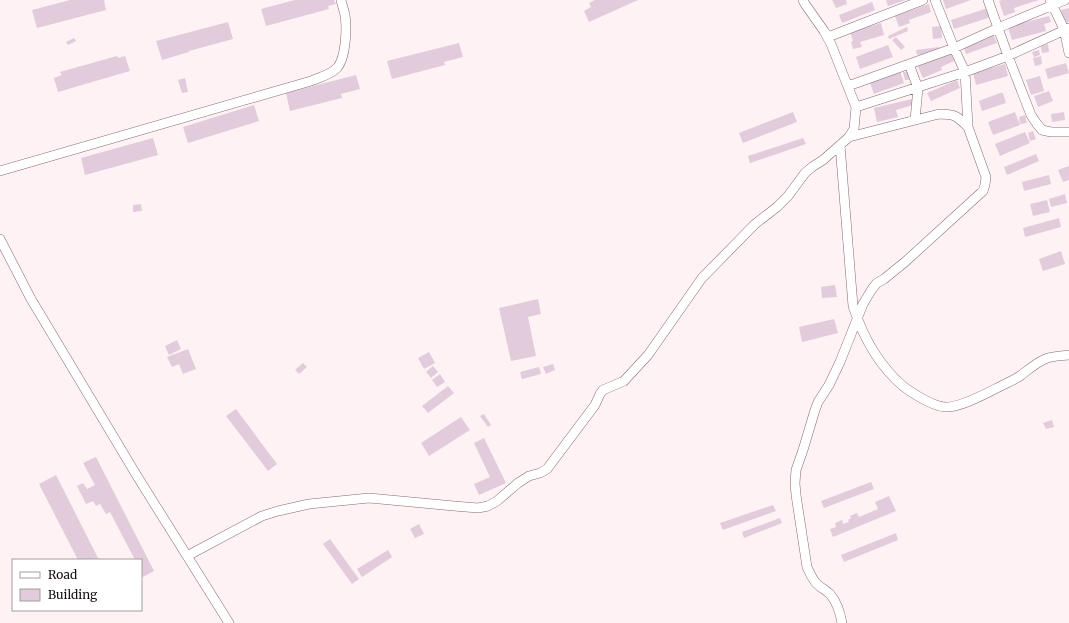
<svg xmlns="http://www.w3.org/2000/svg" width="1069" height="623" font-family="Merriweather,serif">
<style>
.building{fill:#e2cbdb}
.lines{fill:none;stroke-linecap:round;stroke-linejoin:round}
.minor-casing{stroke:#866b70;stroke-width:10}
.minor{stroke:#fff;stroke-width:9}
</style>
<rect width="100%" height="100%" fill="#fef2f4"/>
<path class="building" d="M70 0H104L106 10 37 28 32 10Z
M295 0H334L336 4 328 6 329 9 266 26 261 9Z
M595 0H638L589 22 584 11 591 7 589 3Z
M832 0H846L847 4 836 8Z
M886 0H906L888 6Z
M943 0H971L946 9Z
M1002 0H1039L1014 8 1015 12 1004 16 999 1Z
M872 2 875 10 842 23 839 15Z
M929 4 931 12 909 20 910 23 899 27 895 16Z
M988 8 991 17 954 29 951 20Z
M1069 8V22L1065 23 1061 10Z
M1049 16 1051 22 1044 24 1046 31 1012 40 1008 27Z
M228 22 233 39 189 51V52L162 60 156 41Z
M881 23 884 35 860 42 862 47 853 49 851 42 853 41 850 32Z
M941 26 942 38 933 39 932 27Z
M907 27 908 31 889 39 888 36Z
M993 34 997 43 966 54 963 45Z
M896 37 905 47 901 50 892 40Z
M74 38 76 41 68 45 66 42Z
M459 43 463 57 444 62 445 65 392 79 387 61Z
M1048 44 1049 52 1042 53 1041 46Z
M888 45 893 57 860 69 856 57Z
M939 47 940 52 917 55 916 50Z
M1039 50 1040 55 1034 57 1032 52Z
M950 51 954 61 941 67 942 70 923 78 917 65Z
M117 56 118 58 125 56 130 71 58 92 54 78 62 75 60 72Z
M1041 56 1042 64 1035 66 1033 58Z
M1066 63 1069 73 1048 79 1045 69Z
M1005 64 1008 76 976 85 973 73Z
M900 71 904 83 874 94 870 83Z
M903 72H908L909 80H905Z
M356 75 360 89 341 94 342 98 290 111 286 93Z
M1040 76 1044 91 1031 95 1026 80Z
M185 78 188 92 182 93 178 80Z
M957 80 960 88 931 101 927 93Z
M1049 91 1053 101 1038 107 1034 96Z
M1000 93H1003L1006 103 982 111 979 101Z
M912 99 913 105 896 110 898 117 877 122 874 108Z
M254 105 259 121 188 143 183 127Z
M793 112 797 122 743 143 739 133Z
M1015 112 1020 125 993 135 988 122Z
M1064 112 1065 120 1052 122 1051 114Z
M1025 115 1027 123 1020 124 1019 117Z
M1033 131 1036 139 1030 141 1028 133Z
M1025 132 1030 143 1000 156 995 144Z
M153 138 158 155 85 175 81 158Z
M803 138 806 144 750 163 748 156Z
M1036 154 1039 161 1007 175 1004 167Z
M1069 166V180L1063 182 1058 170Z
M1049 175 1051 184 1024 191 1022 182Z
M1065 194 1067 203 1051 207 1049 199Z
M1047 200 1050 212 1033 216 1030 204Z
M141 204 142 211 133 212V205Z
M1059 218 1061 227 1025 237 1023 228Z
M1061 251 1065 264 1043 271 1039 259Z
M835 285 837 297 822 298 821 287Z
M538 299 541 314 528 317 536 356 511 361 499 308Z
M834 319 838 333 802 342 799 327Z
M177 340 181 349 169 355 165 346Z
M188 349 196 369 183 374 179 364 172 367 167 357Z
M429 352 435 363 424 369 418 358Z
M303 363 307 367 299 374 295 370Z
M553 364 555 370 546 374 543 367Z
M433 366 438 372 431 378 426 372Z
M539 367 541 374 522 379 520 372Z
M440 374 445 382 437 387 432 380Z
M448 386 454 393 428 413 422 406Z
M236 409 277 464 268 471 226 416Z
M484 414 491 425 488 427 480 416Z
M461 417 470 430 429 456 421 443Z
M1052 420 1054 427 1046 429 1043 423Z
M484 438 506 483 479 495 474 484 490 477 474 443Z
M96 457 154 571 143 577 141 572V560H135L110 512 106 514 100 504 96 506 93 501 86 504 77 486 83 483 87 489 95 485 83 463Z
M56 475 99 560H78L39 484Z
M871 482 874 489 824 508 821 501Z
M889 496 896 511 833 537 830 529 836 527 835 523 842 520 843 524 849 522 848 520 851 518 850 516 857 513 859 517 878 509 875 502Z
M773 505 776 511 723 530 720 523Z
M780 518 782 523 744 538 742 532Z
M419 524 424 534 415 538 410 529Z
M896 533 898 540 844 562 841 555Z
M330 539 359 579 352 584 323 544Z
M388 550 392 557 362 577 357 569Z"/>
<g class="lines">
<g class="minor-casing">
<path id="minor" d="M988 0 1008 56 1031 115 1037 124 1042 130 1051 132H1069
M1050 0 1064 29 1069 53
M828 37 923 0
M909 64 918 88 915 120
M848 86 954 48 998 28 1065 0
M856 107 965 72 1008 56 1069 28
M849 137 939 114C955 114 957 116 968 127
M840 145 853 306C863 337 879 366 904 387 914 394 932 406 945 407 960 408 987 393 1001 386 1007 383 1014 380 1020 376 1028 370 1036 363 1045 359 1052 356 1061 356 1069 355
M0 171 311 81C320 77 330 75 337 68 346 58 347 28 345 15 344 10 342 5 341 0
M0 239 31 299 137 476 229 623
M187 556 262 516 278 511 309 504 369 498 454 506 478 508 488 506 497 501 518 483 529 476 540 473 547 469 595 405 600 394 603 390 624 381 648 355 702 278 755 224 777 207 788 196 805 173 812 167 823 160 840 145 849 137 854 129 856 107 831 44 824 31 805 4 803 0
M842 623C840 612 837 602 830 594 826 590 821 588 817 584 812 579 810 573 807 567L796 495 795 483 796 470 803 450 815 410 818 402 829 385 840 362 863 304 872 289 877 283 884 279 905 262 983 191 985 185 986 177 968 127 965 72 954 48 935 0"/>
</g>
<use href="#minor" class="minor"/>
</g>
<rect x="12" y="559" width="130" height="52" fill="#ffffff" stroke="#a19e9f"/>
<rect x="20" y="572" width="20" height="6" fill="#ffffff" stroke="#a19e9f"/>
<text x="48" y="579" font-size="12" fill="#150c0e">Road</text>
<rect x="20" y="589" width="20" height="12" fill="#e2cbdb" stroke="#a19e9f"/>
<text x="48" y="599" font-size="12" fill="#150c0e">Building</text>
</svg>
